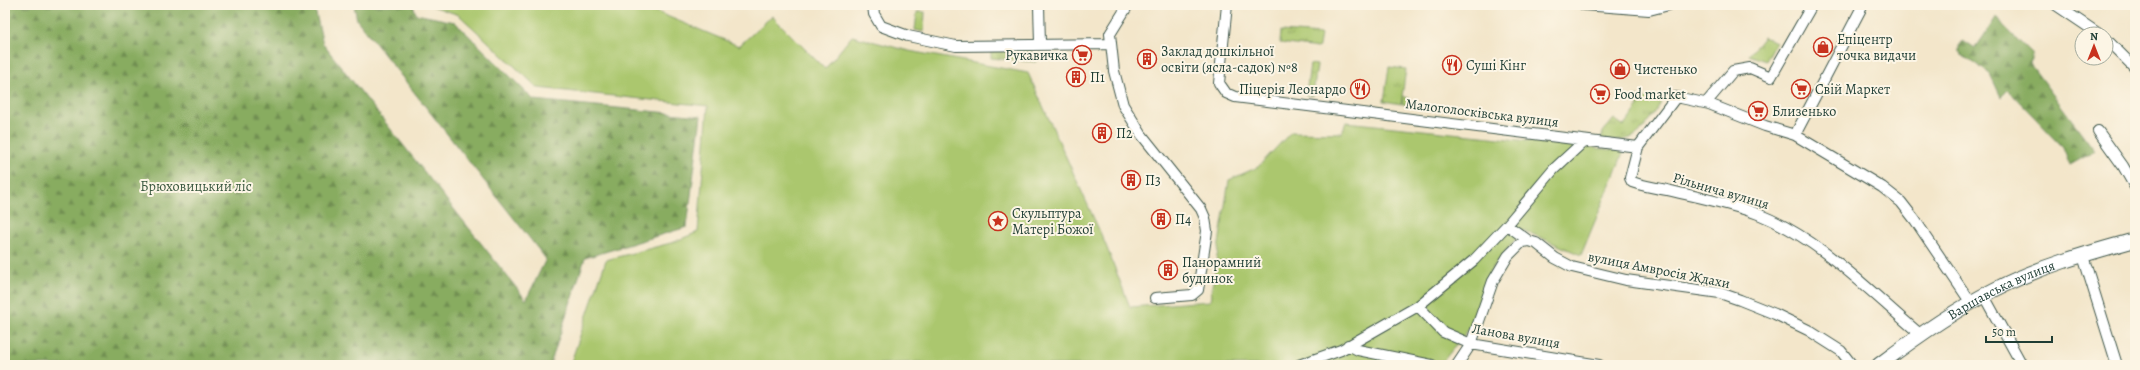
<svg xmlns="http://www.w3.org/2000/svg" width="2140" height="370" font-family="Alegreya,serif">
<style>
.grass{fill:url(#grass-tufts);stroke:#658251}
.forest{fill:url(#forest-firs);stroke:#54744a}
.garden{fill:#abc76e;stroke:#658251}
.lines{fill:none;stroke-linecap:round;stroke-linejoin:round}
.street-casing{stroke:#3f564a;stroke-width:12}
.secondary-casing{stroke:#3f564a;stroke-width:16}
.street{stroke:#fff;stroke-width:10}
.secondary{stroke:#fff;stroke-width:14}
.labels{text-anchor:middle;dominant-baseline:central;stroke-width:4;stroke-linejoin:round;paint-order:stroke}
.poi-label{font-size:14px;fill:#1f3d34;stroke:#fcf5e5;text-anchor:start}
.street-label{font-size:14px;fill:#1f3d34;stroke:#fcf5e5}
.park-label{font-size:14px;fill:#3b5940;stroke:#fcf5e5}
</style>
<defs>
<pattern id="grass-tufts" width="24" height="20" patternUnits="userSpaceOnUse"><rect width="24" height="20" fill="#abc76e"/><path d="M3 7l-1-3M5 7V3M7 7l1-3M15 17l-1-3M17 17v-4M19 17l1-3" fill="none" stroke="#8ba35b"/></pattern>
<pattern id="forest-firs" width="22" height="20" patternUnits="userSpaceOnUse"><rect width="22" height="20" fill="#88ac61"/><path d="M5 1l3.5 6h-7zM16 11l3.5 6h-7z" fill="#6f8d51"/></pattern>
</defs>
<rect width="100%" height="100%" fill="#fcf5e5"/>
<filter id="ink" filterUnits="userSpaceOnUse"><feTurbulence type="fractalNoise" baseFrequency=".025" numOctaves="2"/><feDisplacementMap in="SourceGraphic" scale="8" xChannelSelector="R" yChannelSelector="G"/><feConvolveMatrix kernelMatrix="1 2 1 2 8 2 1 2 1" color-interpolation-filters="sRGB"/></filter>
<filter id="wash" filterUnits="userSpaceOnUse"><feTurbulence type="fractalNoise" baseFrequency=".012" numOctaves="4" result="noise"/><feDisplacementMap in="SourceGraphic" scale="16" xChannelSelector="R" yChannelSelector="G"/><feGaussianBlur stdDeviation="0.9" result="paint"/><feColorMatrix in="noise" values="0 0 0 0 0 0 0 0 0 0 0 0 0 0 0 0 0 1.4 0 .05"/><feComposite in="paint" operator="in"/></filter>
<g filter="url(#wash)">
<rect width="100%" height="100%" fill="#f3e6ca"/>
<path class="grass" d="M1281 31 1321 34 1319 46 1318 48 1280 43Z
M1764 37 1776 42 1766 61 1749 55Z
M991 50H1031L1036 62 991 58Z
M1310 64 1317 65 1313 96 1306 95Z
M1389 67 1406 69 1401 104 1384 101Z
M1403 96 1410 99 1412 105 1402 104Z
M1635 97 1656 98 1661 103C1643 131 1637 144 1601 140L1603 132 1614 119 1624 126 1639 106 1634 99Z"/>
<path class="forest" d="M5 5H314L323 44 526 300 546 259 357 20 354 5H413L416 14 455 22 534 100 701 116 687 227 585 258 550 365H5Z
M1997 16 2003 25 2032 54 2030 64 2095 151 2070 165 2063 147 2008 90 2001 97 1990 74 1959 52V46L1963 41 1975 49Z"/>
<path class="garden" d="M429 5H640L739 46 772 16 825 69 852 36 909 51 1028 73 1105 243 1130 307 1210 301 1229 180 1258 167 1291 132 1342 133 1346 122 1624 151 1581 255 1523 230 1492 268 1468 330 1440 365H930L920 362 863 365H570L606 260 671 243 698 232 708 106 538 88 459 15Z
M917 12H925L924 32 915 30Z"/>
</g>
<g filter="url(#ink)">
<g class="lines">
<g class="street-casing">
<path id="street" d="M873 5 874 14 881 26 908 36 956 46 1110 44
M1039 5 1040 44
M1128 5 1110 34 1114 71 1123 105 1141 134 1201 209 1205 218 1207 231 1198 290 1192 295 1155 298
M1227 5 1219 83 1226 93 1235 97 1638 147 1676 97 1709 104 1765 126 1795 135 1882 187 1901 202 1915 220 1971 303
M1584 5 1649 10 1669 5
M2056 5 2099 34
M2106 39 2135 68
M1706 103 1733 71 1750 68 1771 77 1812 5
M2098 131 2123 166 2135 187
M1795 135 1863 5
M1638 147 1630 178 1632 182C1643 186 1655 188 1667 190 1697 197 1729 203 1758 214 1821 239 1869 291 1920 334
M1507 225 1529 241
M2083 256 2117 365
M1984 296 2022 365
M1418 306 1443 332 1471 344 1599 365
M1348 345 1358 350 1432 365
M1299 365 1341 350 1418 306 1474 260 1507 225 1554 169 1581 144 1589 141
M1457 365 1471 344 1493 281 1508 256 1522 242 1529 241 1536 243 1555 258 1572 267 1626 280 1720 293 1740 300 1775 314 1808 330 1841 351 1852 365"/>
</g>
<g class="secondary-casing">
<g id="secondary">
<path id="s1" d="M1879 365C1916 337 1953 311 1994 290 2038 267 2088 253 2135 240"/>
</g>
</g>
<use href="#street" class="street"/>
<use href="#secondary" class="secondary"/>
</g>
</g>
<defs>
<g id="shop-ring" transform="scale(1)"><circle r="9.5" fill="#fcf5e5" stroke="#c8321e" stroke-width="1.5"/><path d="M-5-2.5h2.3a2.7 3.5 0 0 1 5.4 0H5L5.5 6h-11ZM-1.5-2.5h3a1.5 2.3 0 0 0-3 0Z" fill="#c8321e"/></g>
<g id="supermarket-ring" transform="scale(1)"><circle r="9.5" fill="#fcf5e5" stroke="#c8321e" stroke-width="1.5"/><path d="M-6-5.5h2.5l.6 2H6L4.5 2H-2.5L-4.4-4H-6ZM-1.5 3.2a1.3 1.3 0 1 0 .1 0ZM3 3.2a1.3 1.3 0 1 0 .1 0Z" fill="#c8321e"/></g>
<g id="building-ring" transform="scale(1)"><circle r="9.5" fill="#fcf5e5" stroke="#c8321e" stroke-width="1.5"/><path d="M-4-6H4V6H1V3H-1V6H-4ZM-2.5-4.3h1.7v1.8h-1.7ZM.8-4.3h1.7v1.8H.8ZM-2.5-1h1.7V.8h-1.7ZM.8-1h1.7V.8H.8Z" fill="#c8321e"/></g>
<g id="restaurant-ring" transform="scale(1)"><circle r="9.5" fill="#fcf5e5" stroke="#c8321e" stroke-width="1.5"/><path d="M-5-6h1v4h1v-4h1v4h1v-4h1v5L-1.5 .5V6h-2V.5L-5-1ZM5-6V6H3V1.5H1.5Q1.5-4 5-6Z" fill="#c8321e"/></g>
<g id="sight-ring" transform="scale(1)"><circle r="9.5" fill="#fcf5e5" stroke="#c8321e" stroke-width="1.5"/><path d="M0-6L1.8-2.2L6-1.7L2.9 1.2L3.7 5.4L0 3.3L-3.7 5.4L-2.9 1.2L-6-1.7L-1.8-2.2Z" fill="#c8321e"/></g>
</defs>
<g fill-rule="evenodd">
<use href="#shop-ring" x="1823" y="47"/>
<use href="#supermarket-ring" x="1082" y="55"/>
<use href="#building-ring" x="1147" y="59"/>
<use href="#restaurant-ring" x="1452" y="65"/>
<use href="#shop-ring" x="1620" y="69"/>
<use href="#building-ring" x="1076" y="77"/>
<use href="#restaurant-ring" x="1360" y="89"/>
<use href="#supermarket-ring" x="1801" y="89"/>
<use href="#supermarket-ring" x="1600" y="94"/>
<use href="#supermarket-ring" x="1758" y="111"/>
<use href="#building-ring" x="1102" y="133"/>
<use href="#building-ring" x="1131" y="180"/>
<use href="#building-ring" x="1161" y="219"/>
<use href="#sight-ring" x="998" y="221"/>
<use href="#building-ring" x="1168" y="270"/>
</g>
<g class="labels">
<g class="poi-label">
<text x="1837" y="39">Епіцентр<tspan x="1837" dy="16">точка видачи</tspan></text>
<text x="1161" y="51">Заклад дошкільної<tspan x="1161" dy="16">освіти (ясла-садок) №8</tspan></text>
<text x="1068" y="55" text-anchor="end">Рукавичка</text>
<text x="1466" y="65">Суші Кінг</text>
<text x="1634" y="69">Чистенько</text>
<text x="1090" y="77">П1</text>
<text x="1346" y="89" text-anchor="end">Піцерія Леонардо</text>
<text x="1815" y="89">Свій Маркет</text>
<text x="1614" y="94">Food market</text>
<text x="1772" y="111">Близенько</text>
<text x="1116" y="133">П2</text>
<text x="1145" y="180">П3</text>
<text x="1012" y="213">Скульптура<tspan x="1012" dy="16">Матері Божої</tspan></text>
<text x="1175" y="219">П4</text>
<text x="1182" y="262">Панорамний<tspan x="1182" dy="16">будинок</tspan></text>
</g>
<g class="street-label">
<text transform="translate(1482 113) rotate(7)">Малоголосківська вулиця</text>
<text transform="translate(1721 191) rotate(16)">Рільнича вулиця</text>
<text transform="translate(1659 270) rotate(11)">вулиця Амвросія Ждахи</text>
<text stroke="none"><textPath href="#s1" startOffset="144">Варшавська вулиця</textPath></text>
<text transform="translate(1516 336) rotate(10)">Ланова вулиця</text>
</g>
<g class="park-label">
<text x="196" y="186">Брюховицький ліс</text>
</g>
</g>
<rect width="2140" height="370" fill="none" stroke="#fcf5e5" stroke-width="20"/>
<g transform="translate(2094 46)"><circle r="19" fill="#fcf5e5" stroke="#a4ab9e"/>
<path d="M0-3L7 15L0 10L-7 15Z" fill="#c8321e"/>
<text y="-6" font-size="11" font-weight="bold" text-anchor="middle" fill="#1f3d34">N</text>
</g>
<path d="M1986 336v6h66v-6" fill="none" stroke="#1f3d34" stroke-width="2"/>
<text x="1992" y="336" font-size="12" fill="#1f3d34" stroke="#fcf5e5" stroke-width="3" paint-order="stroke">50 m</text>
</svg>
